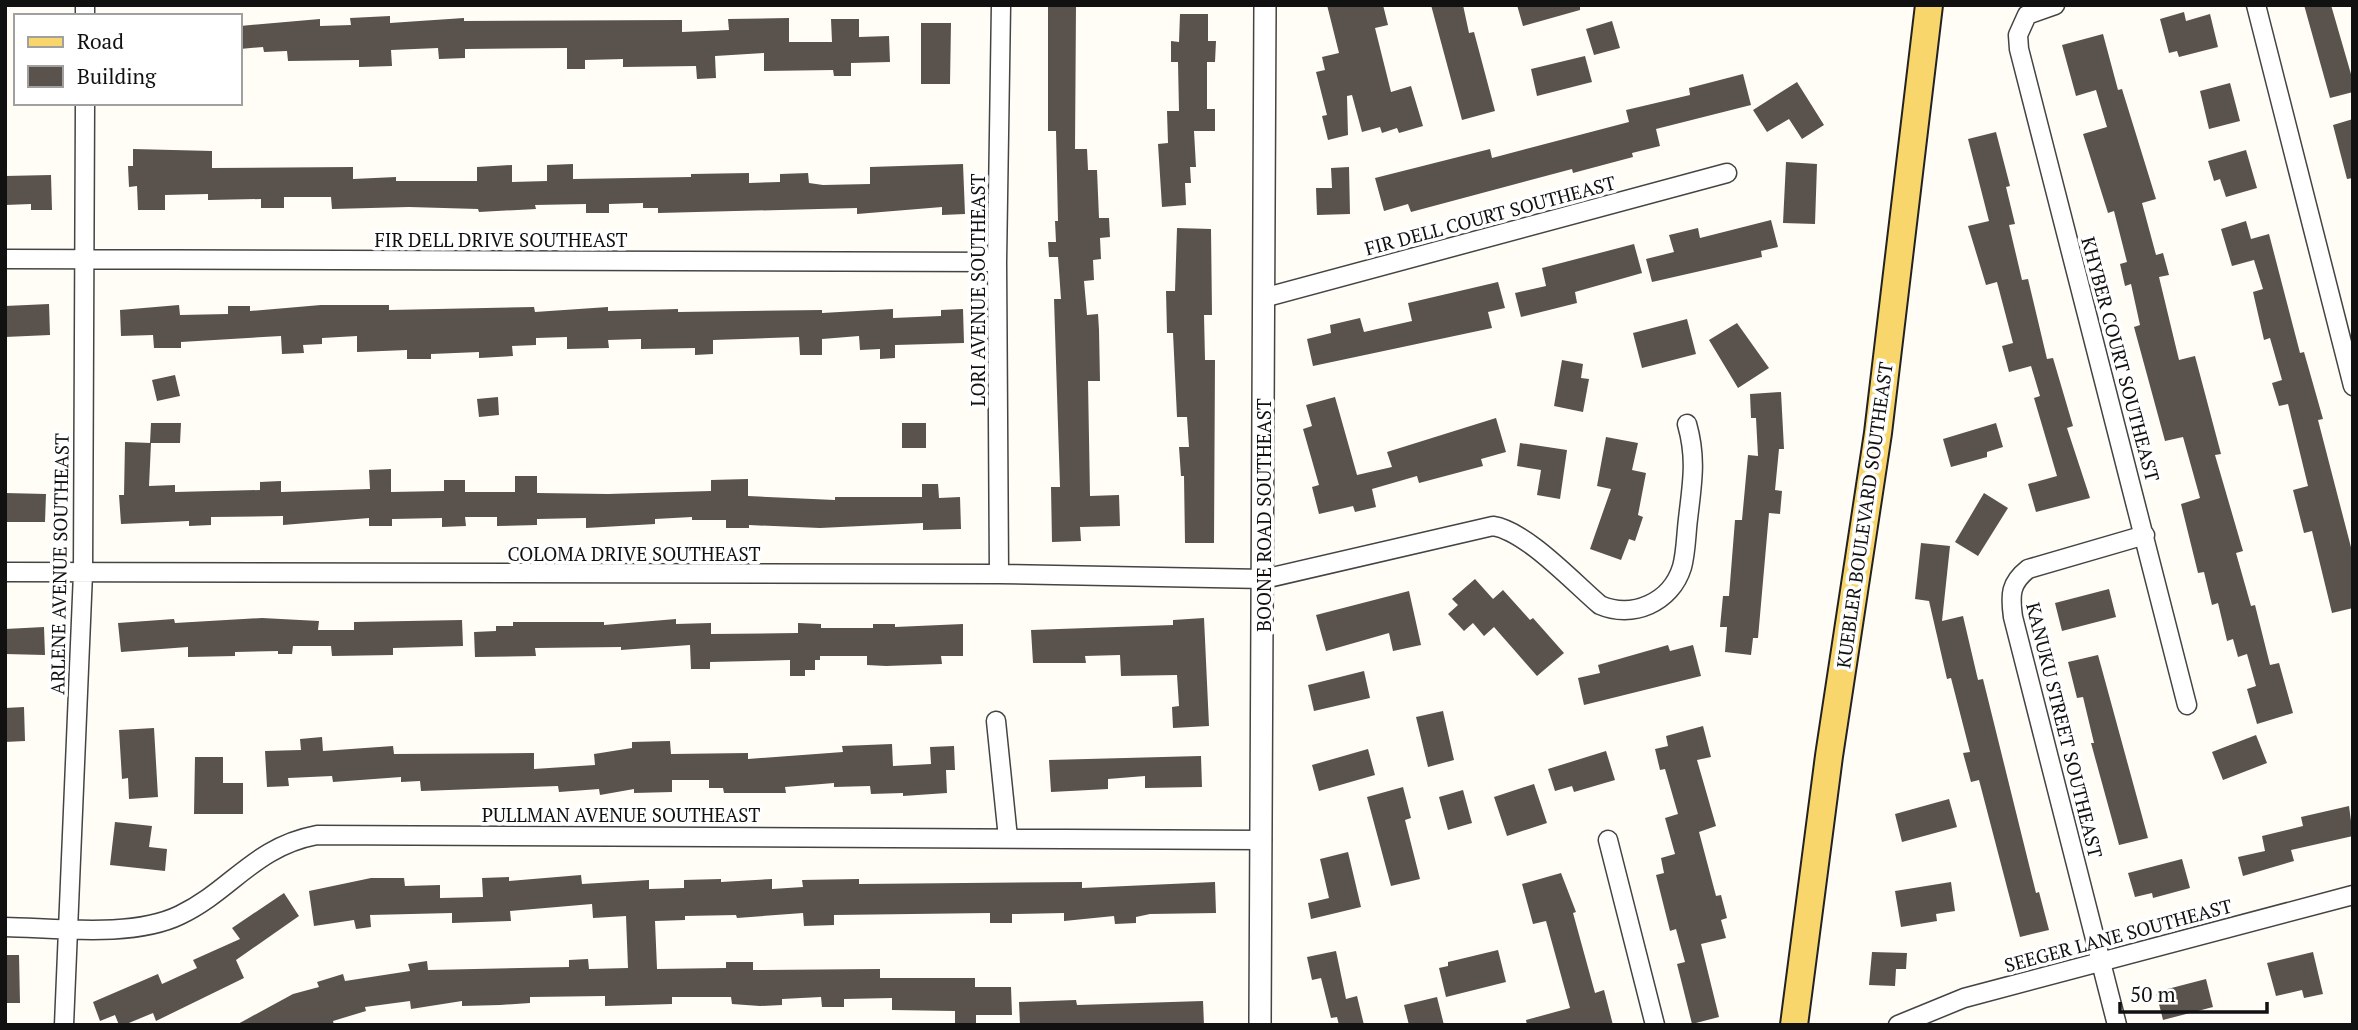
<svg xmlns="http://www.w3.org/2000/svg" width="2358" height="1030" font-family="'PT Serif',serif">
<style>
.building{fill:#5a524d}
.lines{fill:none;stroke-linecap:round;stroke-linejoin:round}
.minor-casing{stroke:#444;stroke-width:21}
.tertiary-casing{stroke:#444;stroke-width:24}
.primary-casing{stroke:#222;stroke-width:30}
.minor{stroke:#fff;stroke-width:18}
.tertiary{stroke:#fff;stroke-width:21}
.primary{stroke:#f9d66b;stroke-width:26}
.labels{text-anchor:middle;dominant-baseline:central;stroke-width:7;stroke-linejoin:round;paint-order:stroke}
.street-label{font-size:19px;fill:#111;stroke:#fff}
</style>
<rect width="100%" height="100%" fill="#fffdf5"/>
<path class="building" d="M1048 5H1076L1075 149H1087L1088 170H1097L1099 218H1109L1110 237 1100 238 1101 259 1093 260 1094 280 1084 281 1087 315 1098 314 1099 330 1100 381H1088L1090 496 1119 495 1120 526 1080 527 1081 541 1052 542 1051 487H1060L1054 299H1061L1058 257H1049L1048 242H1056L1055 221H1058L1056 131H1048Z
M1327 5H1383L1388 25 1375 28 1391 92 1411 86 1423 126 1399 133 1397 128 1382 133 1380 127 1362 132 1352 95 1347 96 1348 135 1328 140 1322 116 1327 115 1316 72 1325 70 1322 57 1339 53Z
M1431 5H1463L1469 33 1474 32 1495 111 1462 120Z
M1517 5H1580V10L1523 26Z
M2304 5H2331L2353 81V92L2330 98Z
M2184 12 2186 21 2210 14 2218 47 2179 57 2177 51 2169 53 2160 19Z
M1180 14H1208V41H1216L1215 62H1207V109H1215V131H1194L1196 167H1190L1191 183H1185L1186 205 1162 207 1158 144 1168 143 1167 111H1179L1178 62H1171V41L1179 42Z
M390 16V23L464 18V21L682 20V32L729 30 728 19 789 18V42H832L831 19H859V37L889 36 890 62 851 63V76H834L833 70 764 71V53L715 56 716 78 697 79 696 66 623 67V59L585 60V69H567V48L465 49V58L439 59 438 48 391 50 392 66 359 67V60L288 61 287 51 264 52 263 47 240 49V26L320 19V26L351 25 350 18Z
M1612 21 1620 48 1594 55 1586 29Z
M921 23H951L950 84H921Z
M2103 34 2118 90 2122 89 2156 199 2142 203 2156 255 2163 253 2169 275 2159 277 2179 360 2195 356 2221 454 2215 455 2243 551 2236 553 2251 606 2255 605 2270 665 2279 663 2293 713 2257 724 2247 689 2256 686 2247 654 2238 657 2233 639 2227 641 2218 603 2212 605 2204 572 2198 573 2181 504 2200 498 2195 480 2183 437 2165 441 2134 327 2140 325 2131 284 2125 286 2120 264 2127 262 2114 211 2108 213 2083 134 2107 127 2096 90 2076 96 2062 45Z
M1585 56 1592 82 1537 96 1531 69Z
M1743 74 1751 105 1656 129 1660 146 1632 153 1633 157 1573 173 1572 169 1411 212 1408 204 1384 211 1375 178 1490 149 1492 158 1629 122 1626 110 1690 95 1689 88Z
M1797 82 1824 125 1802 139 1789 119 1767 132 1753 110Z
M2230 83 2240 121 2209 129 2200 91Z
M2353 119V178L2347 179 2333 125Z
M1996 132 2010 186 2006 187 2015 224 2009 225 2022 280 2028 279 2047 359 2053 358 2073 426 2067 428 2090 498 2036 512 2028 484 2057 476 2034 398 2040 396 2031 366 2009 372 2002 346 2013 343 1997 282 1986 285 1968 226 1989 221 1968 139Z
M133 149 212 151V168L353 167V179L396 177V181H477V167L512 165V182L547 181V165L573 164V179L691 177V174L749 173V183L780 182V174L808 173 809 183 823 185 870 184V167L963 164 965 214 942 215V207L857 214V208L658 213V208H643V203L609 204V213H586V204L535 205 536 209 479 212 478 209 409 207 332 209 331 197H284V208H261V199L208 200V194L165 195V210H138L137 186 129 187 128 166H133Z
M2246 150 2257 188 2226 197 2220 179 2214 181 2208 161Z
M1786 162 1817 164 1815 224 1783 223Z
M1349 167 1350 214 1317 215 1316 188H1332L1331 168Z
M51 175 52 210H31V204L5 205V176Z
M1771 220 1778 247 1761 251 1762 257 1652 282 1646 259 1674 252 1669 235 1698 228 1700 238Z
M2246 221 2251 239 2269 234 2300 353 2304 352 2323 419 2318 420 2353 555V608L2332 613 2312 531 2304 533 2293 490 2308 486 2288 404 2279 406 2272 383 2282 380 2270 338 2264 340 2253 292 2263 289 2254 260 2232 266 2221 229Z
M1177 228 1211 229 1212 315H1204L1205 360H1215L1214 543H1185L1184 476H1181L1179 447H1189L1187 417H1177L1173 333H1167L1166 291H1175Z
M1634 244 1642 273 1575 292 1577 303 1521 317 1515 293 1546 286 1542 268Z
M1498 282 1505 308 1488 312 1492 328 1313 366 1307 339 1331 333 1330 325 1360 318 1364 332 1412 321 1408 303Z
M49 304 50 335 5 337V306Z
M179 305 180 315 228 314V306H250V311L321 305H389V310L534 307 535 312 608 307V311L678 309V312L822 310V313L893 309V318L941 316V310L963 309 964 343 895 345V358L880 359V349L860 350 859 336 822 339V355H800L799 337 713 340V354L695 355V348L641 349V339L608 340 609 348 567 349V337L536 338V345L512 346 513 356 479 358V352L431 354V359H407V350L357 352V336L322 338V344L303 345 304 353 282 354 281 336 181 342V348H154L153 335 121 336 120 310Z
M1687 319 1696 354 1642 368 1633 333Z
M1737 323 1769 368 1738 388 1709 340Z
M1562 360 1583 364 1581 378 1589 379 1583 412 1554 406Z
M175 375 180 396 157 401 152 380Z
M1781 392 1784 449H1779L1775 490 1782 491 1780 514 1769 513 1758 638H1753L1751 655 1725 652 1727 627H1720L1723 596H1729L1735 520H1742L1748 455 1758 456 1756 418H1751L1750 394Z
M498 397 499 415 479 417 477 399Z
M1335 397 1357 475 1392 467 1387 452 1496 418 1506 452 1481 459 1483 466 1419 483 1417 476 1372 489 1376 507 1355 512 1353 506 1319 514 1312 487 1319 485 1303 429 1312 426 1306 405Z
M151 423H181L180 443H150Z
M902 423H926V448H902Z
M1996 423 2003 447 1987 452V457L1951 467 1943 439Z
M1606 437 1638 443 1632 470 1646 473 1638 515 1643 517 1635 541 1629 539 1621 560 1590 549 1611 489 1597 486Z
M125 442 151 443 149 486 175 485V492L260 490V482L281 481V492L370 489 369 470 391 469V492L444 491V480H465V492H515V476H537V493L608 494 711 491V480L748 479V496L835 500V497H922V484H938L939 498 960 497 961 529 923 530V523L820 528 749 525V528H726V520H692V517L655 519V524L586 528V518L537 519V525L497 526V517H465L466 526 442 527V518L392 519V526H369V518L283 525V516L211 517V525L189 526V521L121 524 119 495H124Z
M1520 443 1567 450 1560 499 1537 495 1541 470 1517 466Z
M5 493 46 494 45 522H5Z
M1984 493 2008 508 1978 556 1955 542Z
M1921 543 1950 546 1942 621 1963 616 1978 680 1983 679 2036 893 2039 892 2049 930 2020 937 1979 780 1971 782 1963 753 1970 752 1951 678 1947 679 1929 601 1915 599Z
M1475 579 1493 599 1503 590 1530 620 1533 618 1564 653 1537 676 1494 627 1484 636 1473 623 1464 631 1448 614 1458 605 1452 599Z
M2109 589 2116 617 2062 631 2055 603Z
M1409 591 1421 645 1393 651 1389 633 1326 651 1316 615Z
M1204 618 1209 726 1173 728 1172 707 1179 706 1177 675 1121 676 1120 655 1085 656 1086 663H1033L1031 630 1173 625V620Z
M174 619 175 623 262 618 319 621 318 630H354V622L462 620 463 646 393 648V655L332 656 331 646H293L292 654H278V651L235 652V656L188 657V647L121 652 118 623Z
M676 619V624L711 623V634L798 633V623L821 624V628H873V624H895V627L963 624V656H941L942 664 886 666 867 665V656H820V660H815V670H805V676H790V660L710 662V669H691L690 645 621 650V647L535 648 536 656 475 657 474 632 496 631V626H513V622H604V625Z
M44 627 45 655 5 654V629Z
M1668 645 1670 651 1693 645 1701 676 1584 705 1578 678 1600 673 1598 665Z
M2098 655 2148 838 2119 845 2091 743H2094L2083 697 2077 698 2068 662Z
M1364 671 1370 698 1314 711 1308 685Z
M24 707 25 741 5 742V708Z
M1443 711 1454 760 1428 767 1416 717Z
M1703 726 1711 757 1697 760 1716 826 1699 832 1716 896 1721 895 1727 918 1721 920 1726 938 1701 944 1719 1017 1692 1024 1677 964 1685 962 1676 929 1670 931 1656 875 1664 873 1661 858 1675 854 1665 818 1678 814 1665 769 1660 770 1655 749 1668 746 1666 736Z
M154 728 158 797 129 799 128 778 122 779 119 730Z
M2256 735 2267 763 2223 780 2212 752Z
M322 737 323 751 393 746 394 754 534 753V769L595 765 594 754 632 748V742L670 741 671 754 748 753V759L843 752 842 746 892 744 893 766 931 764 930 747 954 746 955 770H946L947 793 903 796V793L871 794 870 786 834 787V783L785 787 786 793H724L723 788H709V780H672V792L634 793V789L600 795 599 789 559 792 558 786 421 791 420 781 401 782V777L333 782 332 776 288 778 289 786 267 787 265 751 301 750 300 739Z
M1368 749 1375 775 1319 791 1312 765Z
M1606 751 1615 780 1574 792 1572 786 1555 791 1548 769Z
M1201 756 1202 787 1145 788V776L1108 779V789L1051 792 1049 760Z
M195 757H223V783H243V814H194Z
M1534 784 1547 823 1507 836 1494 797Z
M1403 787 1411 818 1405 820 1420 879 1391 886 1367 797Z
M1463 790 1472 823 1448 830 1439 797Z
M1949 799 1957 827 1902 842 1895 814Z
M2349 806 2353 836 2291 850 2294 861 2243 876 2238 857 2265 851 2262 836 2303 826 2301 817Z
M115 822 152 826 149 847 167 849 165 871 110 865Z
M1348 852 1361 907 1311 919 1308 903 1329 898 1320 859Z
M2182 859 2190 888 2153 898 2152 893 2135 897 2128 873Z
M1561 873 1576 912 1573 913 1595 993 1604 990 1613 1025H1527L1526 1020 1570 1008 1546 921 1533 924 1522 884Z
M581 875 582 884 649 880V889L684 888V880L721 879V882L772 879V889L803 887 802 880 859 879V884L1082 882V888L1215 882 1216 913 1150 914 1136 917V923L1115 924 1114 916 1064 921V913L1012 914V923H990V913L834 915V925L804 926 803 913 737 918 736 915 685 916V920L655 921 657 969 726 968V962H753V970L880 969V978H975V987H1011L1012 1015H976V1023H955V1011L892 1010V998L844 999V1007H822L821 997 782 999V1005L760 1006 732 1004 731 997H672V1004L605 1006V996L530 997V1003L500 1005 462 1006V1001L411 1009 410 1001 365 1007 366 1011 333 1021 334 1025H236L293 994 319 987 317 982 343 974 345 981 410 971 408 964 427 961 428 970 569 967V960L588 959 589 969 628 968 626 916 593 918 592 904 510 911 511 921 452 923V913L370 915 371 927 356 929 354 920 314 926 309 891 371 878H404L405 886 440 885V898L483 897 482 878 509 877V881Z
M1951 882 1955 911 1936 914 1937 921 1901 927 1895 891Z
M284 893 299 916 236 960 244 978 156 1021 153 1013 124 1025H119L115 1015 100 1021 93 1002 158 974 162 984 197 968 193 960 240 939 232 928Z
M1498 950 1506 982 1446 997 1439 968 1448 966V962Z
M1336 951 1346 999 1357 996 1364 1025H1339L1337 1017 1331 1018 1321 978 1312 980 1307 957Z
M1872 952 1907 953 1906 969H1896L1895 986 1869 985Z
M2313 952 2323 994 2304 998 2302 990 2276 996 2267 963Z
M5 955H19L20 1003H5Z
M2206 979 2213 1007 2163 1020 2156 992Z
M1437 997 1444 1025H1409L1404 1005Z
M1076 1000 1077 1005 1203 1001 1204 1025H1020L1019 1002Z"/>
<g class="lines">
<g class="minor-casing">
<path id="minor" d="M85 5V16
M2055 5 2027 15 2018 35 2019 49 2187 705
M2256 5 2353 386
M5 259 997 262
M1263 298 1727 173
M5 572 999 574 1264 579 1493 526C1526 531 1573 582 1600 605 1632 619 1671 603 1682 567 1686 553 1686 535 1688 519 1692 484 1697 459 1687 424
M999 574 997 262 1001 5
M996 721 1008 838
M1608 840 1655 1025
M5 927C57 928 133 938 180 915 232 890 254 847 317 835L1262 840
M64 1025 83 573 85 103
M1898 1025 1964 998 2353 895
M2117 1025 2013 617C2010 595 2010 583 2028 569L2145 535"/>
</g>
<g class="tertiary-casing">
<path id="tertiary" d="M1260 1025 1265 5"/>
</g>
<g class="primary-casing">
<path id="primary" d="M1794 1025 1829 756 1878 433 1929 5"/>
</g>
<use href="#minor" class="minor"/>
<use href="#tertiary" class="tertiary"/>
<use href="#primary" class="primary"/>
</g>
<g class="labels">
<g class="street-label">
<text transform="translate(1490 215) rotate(-15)">FIR DELL COURT SOUTHEAST</text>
<text x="501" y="239">FIR DELL DRIVE SOUTHEAST</text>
<text transform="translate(977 290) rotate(-90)">LORI AVENUE SOUTHEAST</text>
<text transform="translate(2121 359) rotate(75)">KHYBER COURT SOUTHEAST</text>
<text transform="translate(1263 515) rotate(-90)">BOONE ROAD SOUTHEAST</text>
<text transform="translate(1864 515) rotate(-82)">KUEBLER BOULEVARD SOUTHEAST</text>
<text x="634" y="553">COLOMA DRIVE SOUTHEAST</text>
<text transform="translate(59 564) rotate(-89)">ARLENE AVENUE SOUTHEAST</text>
<text transform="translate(2065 730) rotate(76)">KANUKU STREET SOUTHEAST</text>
<text x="621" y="814">PULLMAN AVENUE SOUTHEAST</text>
<text transform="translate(2118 935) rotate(-15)">SEEGER LANE SOUTHEAST</text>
</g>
</g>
<rect width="2358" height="1030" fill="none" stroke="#111111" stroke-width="14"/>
<rect x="14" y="14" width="228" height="91" fill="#ffffff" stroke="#a0a0a0" stroke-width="2"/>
<rect x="28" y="37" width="35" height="10" fill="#f9d66b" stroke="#a0a0a0" stroke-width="2"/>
<text x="77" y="49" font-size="21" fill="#111111">Road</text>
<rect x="28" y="66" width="35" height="21" fill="#5a524d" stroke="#a0a0a0" stroke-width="2"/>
<text x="77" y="84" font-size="21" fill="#111111">Building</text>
<path d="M2120 1002v10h147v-10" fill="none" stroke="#111111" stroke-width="3.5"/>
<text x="2130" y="1002" font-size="21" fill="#111111" stroke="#ffffff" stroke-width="5" paint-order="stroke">50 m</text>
</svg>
